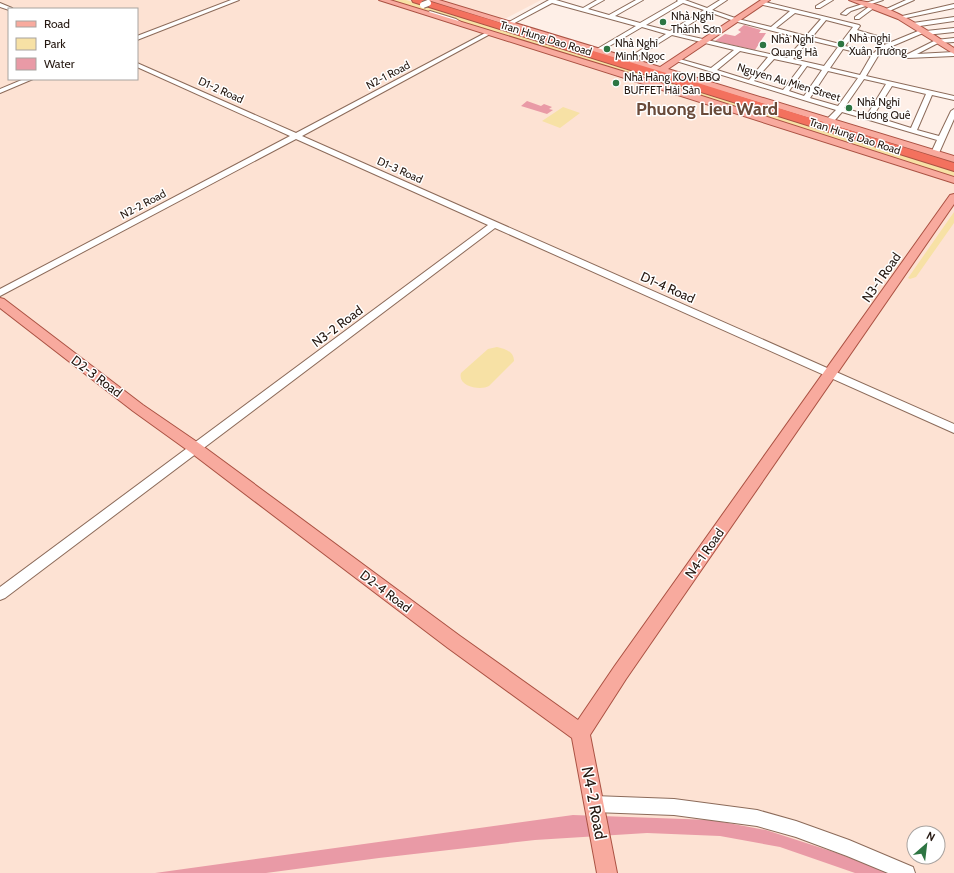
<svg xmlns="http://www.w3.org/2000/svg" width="954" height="873" font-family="Cabin,sans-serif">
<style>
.built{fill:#fde2d3;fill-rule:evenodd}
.green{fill:#f7e1a5}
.water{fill:#e99aa6}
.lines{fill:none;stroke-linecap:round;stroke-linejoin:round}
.minor-casing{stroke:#8c6b5a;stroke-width:2}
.major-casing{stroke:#ab5243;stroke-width:2}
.highway-casing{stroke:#ab5243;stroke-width:2}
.minor{fill:#fff;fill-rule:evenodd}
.major{fill:#f8aa9e;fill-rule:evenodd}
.highway{fill:#f3715e;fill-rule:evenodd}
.minor-bridge-casing{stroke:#8c6b5a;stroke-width:8;stroke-linecap:butt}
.minor-bridge{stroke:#fff;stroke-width:6}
.poi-dot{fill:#2d7542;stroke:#fff;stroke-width:1.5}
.labels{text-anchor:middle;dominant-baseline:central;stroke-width:3;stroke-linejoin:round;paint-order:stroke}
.far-poi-label{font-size:11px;fill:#251811;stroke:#fff;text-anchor:start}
.far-street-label{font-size:11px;fill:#251811;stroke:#fff}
.street-label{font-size:13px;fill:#251811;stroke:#fff}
.near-street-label{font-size:16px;fill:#251811;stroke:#fff}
.far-town-label{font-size:18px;font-weight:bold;fill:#6a4b3a;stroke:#fff}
</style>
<rect width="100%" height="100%" fill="#feefe7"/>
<path class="built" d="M0 0H541L480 32 954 182V873H0ZM9 9H137V79H9ZM914 833H938V857H914Z"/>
<path class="green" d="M390 0H406L646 73 644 76 640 77 461 22 459 20Z
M656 76 954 170V177L651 80Z
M563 107 580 113 560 128 542 121Z
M954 212V223L916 277 910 279 908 278Z
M497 347C506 349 514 352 514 361L489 386C480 391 457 386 461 373L488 349Z"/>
<path class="water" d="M744 25 761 30 759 33H766L755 50 715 41 725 34 735 36 741 32 738 30Z
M527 101 541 106 544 104 552 107 549 109 553 110 547 114 521 106Z
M573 815 712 820 766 830 840 854 889 873H855L780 847 720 836 647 833 535 840 379 858 266 873H155Z"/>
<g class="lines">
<g class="minor-casing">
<path id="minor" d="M231 0H239L137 40V36Z
M549 0H556L583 8 597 0H604L588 9 609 15 636 0H643L615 16 640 23 678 1 677 0H685L707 8 720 0H727L712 10 738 19 771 27 790 11 759 4V2L761 1 859 25 860 26 857 30 884 38V45L923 29 926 31 954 28V32L926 35 923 33 883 50 878 56 866 76 954 96V100L932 95 917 130 939 136 951 111 954 109V119L939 153 935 155 931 153 937 140 842 112 828 128H822V124L836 110 673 60 676 58 711 68 734 50 672 35 632 60H628V58L666 34 642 27 601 51H597V49L636 26 552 3 505 28 500 27ZM683 3 704 10 670 31 646 25ZM709 12 734 21 804 39 787 58 676 33ZM795 13 821 19 806 36 776 28ZM826 20 853 27 840 44 812 37ZM855 33 879 40 878 49 874 53 845 46ZM809 40 838 47 824 66 793 59ZM843 49 871 56 860 75 830 68ZM740 51 768 57 749 80 717 70ZM774 59 802 65 783 90 754 81ZM807 66 822 70 804 96 789 91ZM828 71 858 78 838 106 810 98ZM864 79 886 84 867 115 844 108ZM892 86 926 94 911 128 873 116Z
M826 0H833L820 8H816V6Z
M875 0H883L851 11 846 15 841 14 847 9Z
M906 0H914L887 12 882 11Z
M0 3 12 8 13 9H9V10L0 7Z
M954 4V8L901 19 898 17Z
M870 6 875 7 859 19H855V17Z
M430 11 456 19 464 24 459 25 452 21 428 14 427 13Z
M954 17V21L913 27 910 25 913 23Z
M487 32 492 33 302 136 954 424V433L495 228 5 598 0 600V587L488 225 296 139 0 296V289L290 136 137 67V63L296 133Z
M954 38V42L938 43 917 54 954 52V56L907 58 904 56 936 40Z
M24 79H33L0 93V89Z
M594 796 674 799 757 810 796 821 849 840 913 867 915 873H888L847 856 796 837 757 826 674 815 594 812 588 810 586 804 588 798Z"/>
</g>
<g class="major-casing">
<path id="major" d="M379 0H390L674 87 954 177V183Z
M428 0H439L660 67 761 0H770L668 69 954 156V162L662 73 655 74V71Z
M849 0C886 0 925 29 954 48V54L898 19Z
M954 194V204L626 679 590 735 617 873H597L572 738 448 648 190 452 133 411 0 308V298L4 299 143 405 200 444 460 636 578 720 614 667 950 195Z"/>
</g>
<g class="highway-casing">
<path id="highway" d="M412 0H425L666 73 954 163V171L413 2Z"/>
</g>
<use href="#minor" class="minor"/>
<use href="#major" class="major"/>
<use href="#highway" class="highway"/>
<g class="minor-bridge-casing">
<path id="minor-bridge" d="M423 5 428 3"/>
</g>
<use href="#minor-bridge" class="minor-bridge"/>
</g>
<g class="poi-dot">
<circle cx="663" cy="22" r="4"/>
<circle cx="841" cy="44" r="4"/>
<circle cx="763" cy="45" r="4"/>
<circle cx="607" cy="49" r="4"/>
<circle cx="616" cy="83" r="4"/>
<circle cx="849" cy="108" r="4"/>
</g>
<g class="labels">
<g class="far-poi-label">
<text x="671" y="16">Nhà Nghỉ<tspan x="671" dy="13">Thành Sơn</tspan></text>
<text x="849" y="38">Nhà nghỉ<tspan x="849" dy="13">Xuân Trường</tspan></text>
<text x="771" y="39">Nhà Nghỉ<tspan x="771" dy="13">Quang Hà</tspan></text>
<text x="615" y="43">Nhà Nghỉ<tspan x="615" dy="13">Minh Ngọc</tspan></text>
<text x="624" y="77">Nhà Hàng KOVI BBQ<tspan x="624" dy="13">BUFFET Hải Sản</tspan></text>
<text x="857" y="102">Nhà Nghỉ<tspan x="857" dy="13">Hương Quê</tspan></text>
</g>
<g class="far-street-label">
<text transform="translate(546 38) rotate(17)">Tran Hung Dao Road</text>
<text transform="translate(388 75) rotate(-28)">N2-1 Road</text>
<text transform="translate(789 82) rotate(17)">Nguyen Au Mien Street</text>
<text transform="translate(221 90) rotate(24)">D1-2 Road</text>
<text transform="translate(855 136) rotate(18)">Tran Hung Dao Road</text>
<text transform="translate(400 170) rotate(24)">D1-3 Road</text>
<text transform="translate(143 204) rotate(-28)">N2-2 Road</text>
</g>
<g class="street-label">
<text transform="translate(881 277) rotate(-55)">N3-1 Road</text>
<text transform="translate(668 287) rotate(24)">D1-4 Road</text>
<text transform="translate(337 326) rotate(-37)">N3-2 Road</text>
<text transform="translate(97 376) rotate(37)">D2-3 Road</text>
<text transform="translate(704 553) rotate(-55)">N4-1 Road</text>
<text transform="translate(386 591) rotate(37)">D2-4 Road</text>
</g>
<g class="near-street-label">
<text transform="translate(594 803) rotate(79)">N4-2 Road</text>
</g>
<g class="far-town-label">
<text x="707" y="109">Phuong Lieu Ward</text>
</g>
</g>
<rect x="8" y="8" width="130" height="72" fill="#ffffff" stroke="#a8a3a0"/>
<rect x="16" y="21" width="20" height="6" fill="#f8aa9e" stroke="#a8a3a0"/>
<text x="44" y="28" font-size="12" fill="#251811">Road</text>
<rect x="16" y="38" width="20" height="12" fill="#f7e1a5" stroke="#a8a3a0"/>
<text x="44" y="48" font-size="12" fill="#251811">Park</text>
<rect x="16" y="58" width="20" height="12" fill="#e99aa6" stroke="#a8a3a0"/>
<text x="44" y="68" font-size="12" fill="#251811">Water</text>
<g transform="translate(926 845) rotate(28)"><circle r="19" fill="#ffffff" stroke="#a8a3a0"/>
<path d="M0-3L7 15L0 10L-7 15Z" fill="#2d7542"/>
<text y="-6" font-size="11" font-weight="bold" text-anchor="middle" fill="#251811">N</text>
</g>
</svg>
